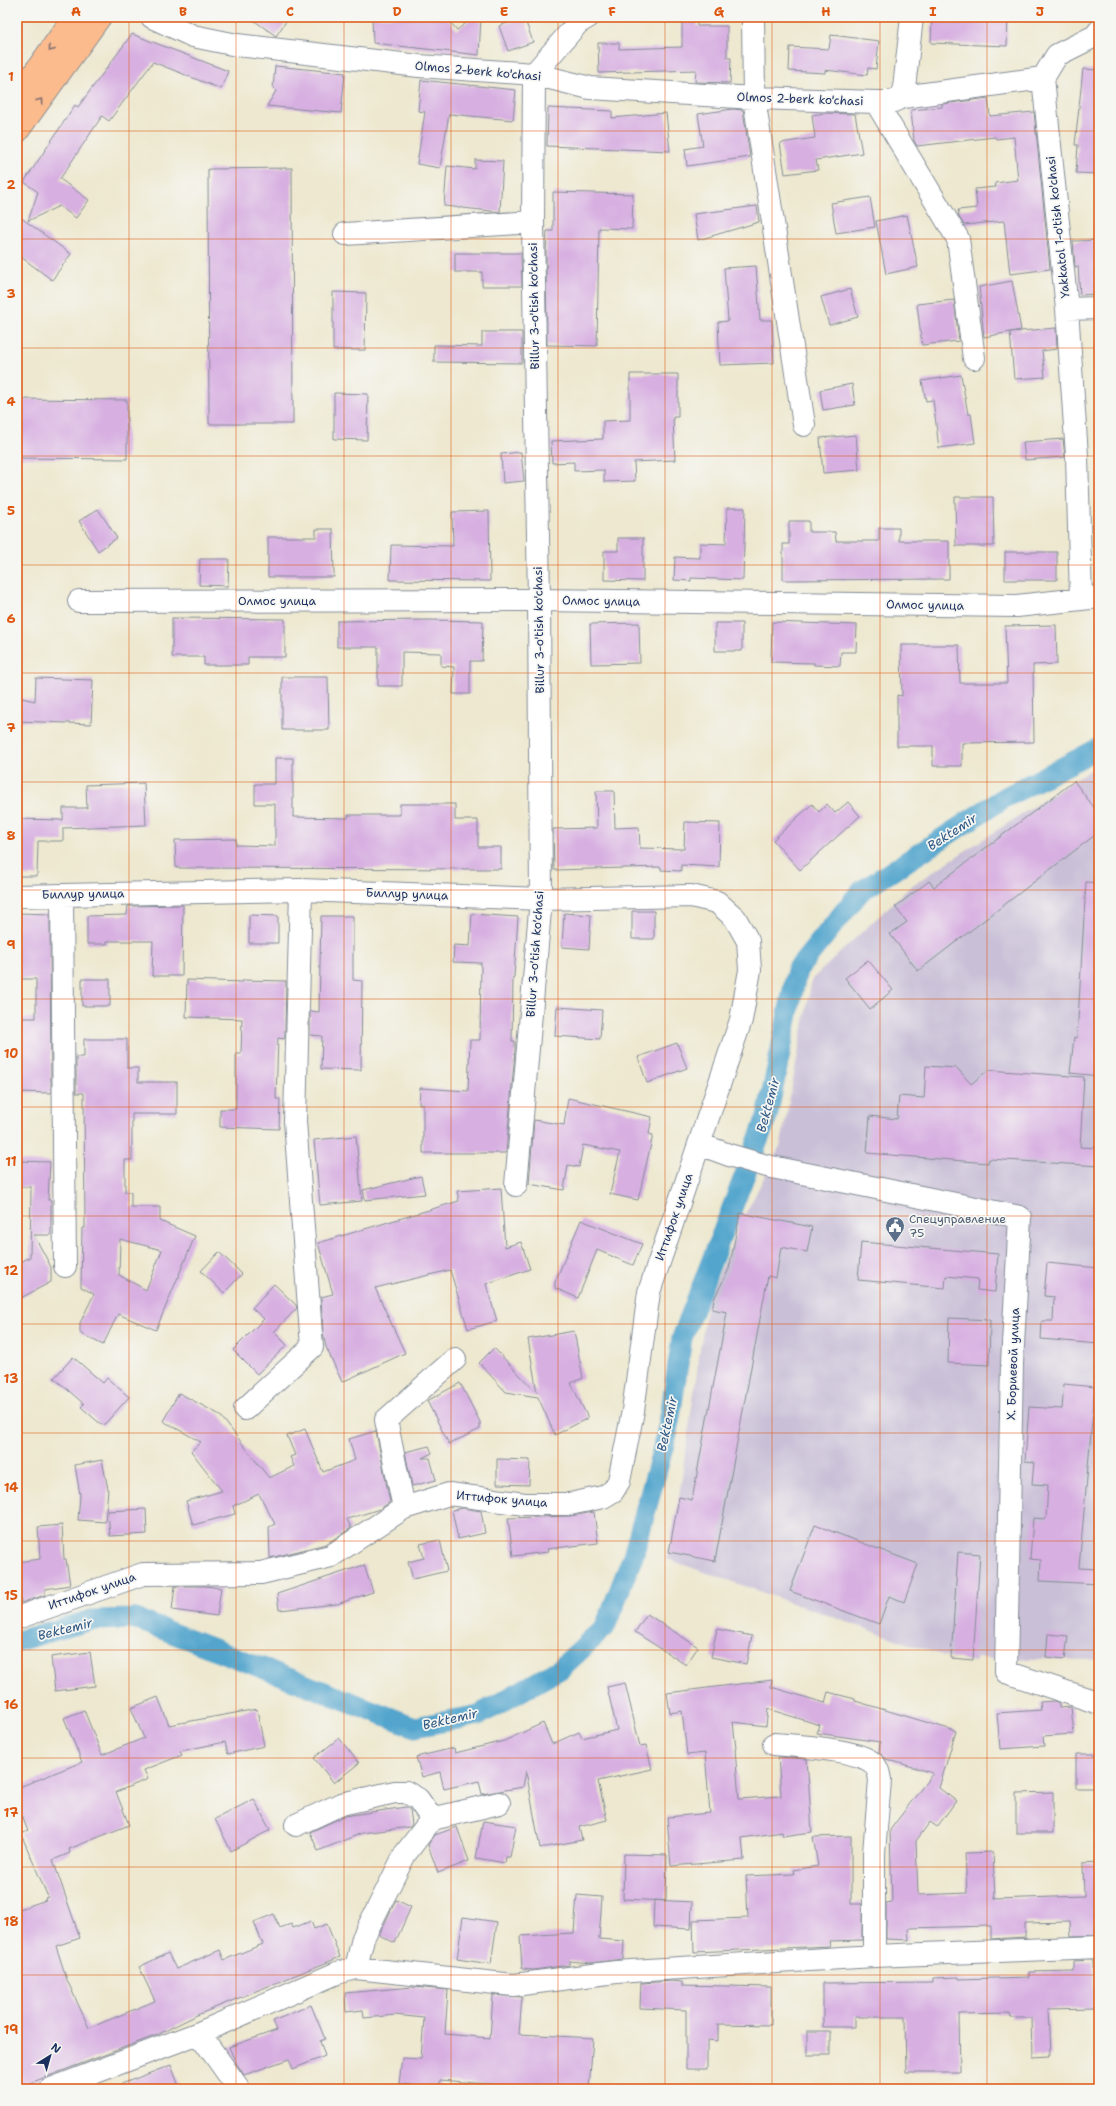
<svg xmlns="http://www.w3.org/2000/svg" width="1116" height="2106" font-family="'Shantell Sans',sans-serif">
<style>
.industrial{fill:#c9bfd7}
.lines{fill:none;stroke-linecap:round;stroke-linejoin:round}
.canal{stroke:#52a5cd;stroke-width:21}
.building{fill:#d7afe1;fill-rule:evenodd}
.street-casing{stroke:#848c96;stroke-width:24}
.highway-casing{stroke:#848c96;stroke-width:24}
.street{stroke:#fff;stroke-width:22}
.highway{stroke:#fbbb8c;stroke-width:22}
.oneway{stroke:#806e73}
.grid{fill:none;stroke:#de5710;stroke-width:1;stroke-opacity:0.55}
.labels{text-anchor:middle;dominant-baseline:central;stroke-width:3.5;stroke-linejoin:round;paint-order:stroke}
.street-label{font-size:12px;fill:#1b2f5e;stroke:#f6f6f2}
.service-label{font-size:12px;fill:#4e5e75;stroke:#f6f6f2;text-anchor:start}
.water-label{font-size:13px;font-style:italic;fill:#2e5885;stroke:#f6f6f2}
.neatline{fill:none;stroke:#de5710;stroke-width:1.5}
.grid-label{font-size:13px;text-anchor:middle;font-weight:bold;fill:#de5710}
</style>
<rect width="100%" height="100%" fill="#f6f6f2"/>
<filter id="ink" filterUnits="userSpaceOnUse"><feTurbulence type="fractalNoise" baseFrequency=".025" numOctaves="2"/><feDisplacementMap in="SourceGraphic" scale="8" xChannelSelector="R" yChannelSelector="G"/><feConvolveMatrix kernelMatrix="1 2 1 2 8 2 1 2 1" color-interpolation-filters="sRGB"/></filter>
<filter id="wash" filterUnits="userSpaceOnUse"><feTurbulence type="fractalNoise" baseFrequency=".012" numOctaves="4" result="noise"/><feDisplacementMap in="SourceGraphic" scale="16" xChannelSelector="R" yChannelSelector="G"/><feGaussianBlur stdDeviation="0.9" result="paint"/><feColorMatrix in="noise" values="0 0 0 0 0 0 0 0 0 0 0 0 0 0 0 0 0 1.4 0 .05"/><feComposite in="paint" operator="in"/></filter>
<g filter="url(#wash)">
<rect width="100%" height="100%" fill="#ede8cf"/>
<path class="industrial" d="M1099 764V1660L977 1658 975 1662 944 1656 667 1559 679 1497 707 1302 742 1221 781 1144 812 979 911 886Z"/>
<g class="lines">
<path class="canal" d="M17 1641 92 1620 136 1619 415 1727 479 1715 560 1669 605 1627 633 1556 668 1430 682 1338 767 1117 797 970 860 892 1004 798 1099 748"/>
</g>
<g id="blocks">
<path class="building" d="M249 17H289L276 36Z
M372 17H446L457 30 474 17H481L479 55 373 43Z
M524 17 533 42 508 51 499 26Z
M932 17H1008L1007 46 931 43Z
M682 21H697V26H727V58H731L730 83 695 82 696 70 599 73 598 43H619V49L682 47Z
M132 34 228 71 221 89 153 62 109 121 102 116 60 179 89 200 76 218 59 206 28 221 38 192 24 182 75 105 78 107Z
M831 35 879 41 876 69 868 68 867 75 825 70V73L789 71 790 47 829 49Z
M275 66 345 73 341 113 267 106 276 91 273 88Z
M1083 69 1099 70V174L1076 173 1078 145H1075Z
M421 80 516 90 513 120 449 114 440 168 417 164 425 112 418 111Z
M988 98 990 116 1034 112 1050 269 1010 274 1004 221 964 225 959 217 958 210 977 208 975 189 996 187 995 183 1018 180 1014 137 996 139 995 137 917 146 914 141 911 110 942 107V104Z
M548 108 612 111V118L666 113 670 151 547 146Z
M733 109 743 110 750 157 687 166 685 149 703 146 698 114Z
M825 113 855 114 862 153 816 160 818 170 785 174 780 143 815 138 812 115Z
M475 160 503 161 500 212 444 206 447 166 475 169Z
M292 168 293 424H209L208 169Z
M553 192 633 194 632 229 599 228 597 346 547 345 546 253 547 231H553Z
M870 197 875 227 836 233 831 203Z
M757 206 759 222 698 240 694 214Z
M17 215 71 254 52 280 17 254Z
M907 215 918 267 886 274 876 221Z
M1099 240V294L1080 295 1078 266 1075 267 1073 241Z
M455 253H521L522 286H482V272H455Z
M756 266 760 320H772L774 363 720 365 718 322 728 321 724 268Z
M1012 281 1021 330 984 337 979 287Z
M850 289 858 317 829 325 821 297Z
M333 292 366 293 365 350H333Z
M954 300 959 341 922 345 917 304Z
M1056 328 1057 349 1042 351 1045 377 1014 379 1010 332Z
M482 332H522V363L434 362V345L482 346Z
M630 374H678V417H673L675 460 634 462 635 481 604 482V470L574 471V462L552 463 551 441 603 439V421L630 420Z
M961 375 968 414H971L975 443 939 448 933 400 926 401 922 381Z
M852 384 855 405 823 410 820 390Z
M334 393 368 394 367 440 334 439Z
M17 399 127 400V459L17 458Z
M856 435 859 470 823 473 820 438Z
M1063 439 1065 457 1025 460 1023 442Z
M521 452 524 481 503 483 501 454Z
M955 497H993L994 546H956Z
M727 508H745L743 580 691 578V581L674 580 675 557 700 558V543L726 544Z
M98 509 117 538 98 551 79 521Z
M489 511 490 581 390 580 391 545 453 546 452 512Z
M789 521H809V532H835L836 541H879V528H899V541H949V579L783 580V544H789Z
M316 529H333L334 577H268V537H316Z
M618 538H643V581L604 580V551H618Z
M1005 552H1057V580H1005Z
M200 559H229L228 586 199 585Z
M172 618 285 619V657H248V665H204V657H172Z
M429 620 483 621 482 661H470V694H453L454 667 441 666V653L402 652V686H378V647H337V621Z
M772 622 857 625 856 652H841L840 666 814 665V663L771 662Z
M639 623 640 663 591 664 590 624Z
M715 623H742V651H715Z
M1056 625 1057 664 1033 665 1034 742 962 743V766H933V746H897V695L902 696 901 645H959L960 683H1007L1005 626Z
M282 677H328L329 730H282Z
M36 678 93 680 91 724 17 721V697L35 701Z
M275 758H293V817L348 818V815H400V804H455V820H478V847H501V869L176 868 175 840 236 839V845L275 846V804H255V784H275Z
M1074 781 1099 814V832L918 971 890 934 907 922 895 907 929 881 934 887Z
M144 783 146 825 63 828V841H38L37 876H17V819L63 820V808H87L86 785Z
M596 791H614L615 828 639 827 640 848 684 849 685 822 720 823 719 867 681 865V871L661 870V867L554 870 553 829 597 828Z
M848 802 860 816 800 870 773 840 812 804 819 812 827 804 835 813Z
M1086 882 1099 883V1076L1070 1073 1074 1037 1077 1038Z
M183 905 182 976H152L153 941H107V944H87V916L127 915 128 906Z
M632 911H654V939H632Z
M17 913 50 914 51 1093 17 1092V1055H21L22 1018H36V979H17Z
M564 913 591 915 589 949 562 947Z
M472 914 518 917 514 977H513L512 1041H515V1051L506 1153H423V1104H419L420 1088 468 1091 470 1040H480L481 963 453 962 454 945 470 946Z
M249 915 278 916V943H249Z
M321 916H353V980L362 981 361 1070 321 1069 322 1036 310 1035V1011L319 1012Z
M868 960 893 990 870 1009 845 978Z
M82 979H110V1006H82Z
M187 980 243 982V980L286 981 285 1034 284 1039 278 1038 276 1099H280L279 1129 220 1127V1109H236V1054H241L242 1019 186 1017Z
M557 1007 602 1010 600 1039 555 1036Z
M84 1039H127V1068H138V1082H177V1114H132V1160H125V1192H131V1207H160V1221L195 1236 156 1330 118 1314 103 1345 80 1333V1323L94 1294 81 1287 82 1228H85L84 1093H76V1057H84ZM120 1239 162 1250 146 1290 119 1275Z
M677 1043 687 1068 647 1083 638 1057Z
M926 1066 957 1068 971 1084 988 1070 1084 1077 1080 1147 1099 1148V1166L989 1159 988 1163 867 1153 870 1116 897 1119 899 1096 924 1098Z
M568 1098 652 1117 649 1134 653 1135 638 1200 610 1194 620 1152 583 1145 579 1167 568 1165 564 1190 529 1184 534 1120 564 1125Z
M356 1136 362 1201 320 1205 314 1140Z
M17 1161 50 1162 48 1200H51V1235H34L51 1267V1282L17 1300V1264L30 1257 31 1187H17Z
M421 1176 425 1194 365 1200 363 1190Z
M501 1188 505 1247 521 1242 530 1269 486 1284 497 1321 468 1329 450 1270 375 1288 405 1353 342 1382 326 1347 323 1333 321 1297 333 1294 318 1243 459 1201 457 1191Z
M740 1213 812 1227 807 1252 781 1247 776 1278 768 1276 715 1561 669 1552 679 1497 692 1500 727 1312 712 1309 714 1299 729 1269Z
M581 1220 642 1244 633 1265 597 1250 578 1298 555 1288V1282Z
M861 1242 998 1254 995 1292 977 1290 978 1279 946 1276 945 1288 858 1280Z
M219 1252 242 1274 224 1293 201 1271Z
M1047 1263 1099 1268V1344L1041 1339 1042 1321H1053L1054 1297 1044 1296Z
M274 1284 296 1305 297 1308 274 1332 287 1345 257 1374 233 1350 264 1319 252 1308Z
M949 1318 990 1320 989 1365 948 1363Z
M574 1331 583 1378 571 1383 588 1418 555 1435 538 1397 506 1392 479 1363 494 1348 537 1393 528 1339Z
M73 1357 103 1383 107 1378 129 1397 103 1426 81 1407 84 1404 54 1378Z
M460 1383 480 1422V1429L449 1444 427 1401Z
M1064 1384 1095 1387 1079 1568 1099 1569V1584L1040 1581 1041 1560 1030 1559 1033 1518 1046 1519 1048 1485 1032 1484 1034 1462 1025 1461 1029 1407 1062 1409Z
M179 1393 220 1415 269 1478 294 1466 290 1457 295 1455 287 1436 305 1429 323 1472 355 1460 349 1439 376 1431 390 1502 380 1509 347 1519 351 1528 326 1544 270 1558 269 1527 275 1524 259 1494 233 1506 235 1514 193 1525 186 1501 222 1491 191 1451 201 1442 163 1421Z
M429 1446 432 1453 422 1458H430L436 1480 412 1486 405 1452Z
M497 1459 530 1460 529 1485 497 1484Z
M102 1460 108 1489 105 1522 78 1520 80 1495 75 1465Z
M463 1508 481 1511 485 1533 458 1539 452 1510Z
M146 1509 147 1534 110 1536 108 1511Z
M594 1512 598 1543 547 1549 548 1552 513 1556 508 1518 570 1516Z
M62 1525 64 1559H66L70 1585 45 1589V1595L21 1603 17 1562 40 1559 38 1527Z
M815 1525 918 1564 904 1602 889 1596 879 1624 790 1591Z
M440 1540 447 1571 413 1579 408 1562 424 1558 420 1544Z
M958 1552 980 1554 973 1660 951 1658Z
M364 1565 373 1592 337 1604 279 1610 277 1594Z
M175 1586H205L221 1588 217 1616 172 1610Z
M647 1614 698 1647 686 1665 635 1632Z
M717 1629 752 1636 746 1664 711 1657Z
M1048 1634 1068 1636 1065 1659 1046 1657Z
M90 1652 95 1686 55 1691 51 1657Z
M772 1680 771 1687 825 1703 828 1692 855 1699V1701L956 1731 939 1788 956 1801 937 1827 930 1822 916 1841 918 1895 967 1893 965 1853 993 1852 995 1899 1084 1896 1083 1863 1099 1862V1935L1071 1936 1070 1922 1025 1923V1937L991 1939V1926L908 1928 909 1940 886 1939V1903L892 1902 890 1830 933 1773 886 1759 879 1752 880 1742 817 1733 820 1725 768 1709 766 1726 733 1722 736 1749H735L739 1799 781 1796 778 1757 807 1759 812 1832 783 1836 782 1832 742 1838 744 1860 671 1866 667 1817 710 1813 705 1753 687 1755 682 1711 670 1713 667 1693Z
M625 1683 640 1746 646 1745 652 1769 598 1781 607 1820 579 1827 582 1840 540 1848 526 1771 523 1787 482 1794 479 1781 444 1789 440 1772 422 1777 416 1757 454 1748 455 1753 504 1741 543 1723 552 1744 579 1732 582 1738 617 1730 607 1687Z
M158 1697 169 1725 257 1709 264 1746 228 1754 225 1742 180 1751 182 1755 144 1770 148 1779 116 1792 129 1825 69 1849 70 1853 53 1860 80 1938 56 1946 67 1980 89 2028 155 2001 139 1967 168 1953 176 1969 220 1950 224 1960 263 1944 254 1922 274 1914 280 1928 291 1924 293 1928 311 1921 314 1929 327 1924 340 1957 197 2015 157 2035 17 2088V1910L46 1900 45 1898 48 1897 21 1834 28 1831 17 1804V1788L82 1762 64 1718 84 1710 102 1755 144 1738 131 1708Z
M1054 1701 1059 1703V1708L1071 1707 1074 1734 1043 1736 1044 1746 1000 1749 997 1713 1041 1710 1040 1702Z
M339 1738 359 1763 334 1783 314 1758Z
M1076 1754H1099V1788H1076Z
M1053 1792V1833H1016V1793Z
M254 1799 270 1830 231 1851 215 1819Z
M406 1807 410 1810 412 1824 410 1827 362 1833 318 1851 310 1832 345 1816Z
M483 1821 516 1826 510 1857H506L505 1863 476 1858Z
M457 1827 469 1861 438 1873 428 1845 435 1835Z
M851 1836V1904H862V1940L829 1941 830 1946 694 1952 693 1920 748 1918 746 1876 794 1874 793 1870 818 1866 813 1837Z
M624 1854 667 1855 666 1901 623 1899Z
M577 1895 602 1897 599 1939 624 1941 623 1959 591 1963 569 1961V1965L534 1970 522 1969 520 1936 574 1933Z
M396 1900 411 1907 395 1943 379 1935Z
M654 1900 692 1902 691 1929 653 1927Z
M463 1917 497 1922 491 1964 457 1959Z
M1093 1960 1094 2008 1048 2009 1050 2056 1032 2057 1031 2018H1011L1010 2013 959 2014 960 2072H906L905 2017H855V2027H823V1983L933 1982V1978L959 1977V1979L1029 1977V1972L1074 1971V1961Z
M672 1981 682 1982V1985L771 1987V2025L718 2024V2041L707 2040V2069H686V2010L640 2008 641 1983Z
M413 1987 448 1990 445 2034 490 2038 493 1995 522 1997 519 2034 593 2038 589 2089H524V2087L440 2080V2087L430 2086V2089H410L411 2085 399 2084 402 2058 421 2059 424 2018 395 2015 364 2018 363 2010 346 2012 345 1993Z
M311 2005 325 2039 320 2041 325 2056 293 2069 289 2059 244 2075 235 2061 229 2047 277 2030 273 2021Z
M807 2031H830V2055H807Z
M171 2065 180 2089H111V2088Z"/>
</g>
</g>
<g filter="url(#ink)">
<use href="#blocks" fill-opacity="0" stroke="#848c96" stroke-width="1"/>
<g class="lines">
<g class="street-casing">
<path id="street" d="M152 17 193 36 237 45 419 66 534 74 590 88 754 98 876 102H891L903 97 1043 78
M753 17 754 98 804 425
M1043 78 1067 309 1077 456 1081 599
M1043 78 1057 55 1095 36 1099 31
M903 97 912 17
M876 102 958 239 974 358
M345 234 533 222
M1067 309 1099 308
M79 601 539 600 1017 606 1099 597
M62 895 65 1266
M17 896 301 890 541 899 691 896 717 902 735 918 748 941 750 970 741 1020 649 1292 633 1411 619 1481 613 1491 603 1497 570 1504H525L449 1494 404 1508 331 1556 261 1573 143 1574 17 1618
M699 1144 729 1155 767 1166 1020 1217 1012 1363 1006 1672 1099 1703
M516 1185 541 899 539 600 533 222 534 74 578 23 588 17
M245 1409 312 1347 295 1121 301 890
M404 1508 386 1420 455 1359
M774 1744C797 1746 857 1749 873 1763 878 1768 879 1774 880 1780L874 1853V1956
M296 1825 341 1804 395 1792H406L418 1799 432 1819
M356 1968 363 1938 405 1854 432 1819 499 1803
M199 2033 239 2089
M51 2089 199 2033 337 1973 356 1968 514 1985 616 1972 874 1956 1099 1947"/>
</g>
<g class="highway-casing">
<path id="highway" d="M17 97 74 17
M17 132 100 17"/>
</g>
<use href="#street" class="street"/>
<use href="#highway" class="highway"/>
</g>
<defs><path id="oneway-chevron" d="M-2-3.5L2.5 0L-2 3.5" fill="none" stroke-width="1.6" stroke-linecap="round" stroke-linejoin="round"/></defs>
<g class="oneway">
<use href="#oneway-chevron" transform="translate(51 49) rotate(126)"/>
<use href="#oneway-chevron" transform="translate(40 101) rotate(-54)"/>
</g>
</g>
<path class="grid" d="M129 17V2089M236 17V2089M344 17V2089M451 17V2089M558 17V2089M665 17V2089M772 17V2089M880 17V2089M987 17V2089M17 131H1099M17 239H1099M17 348H1099M17 456H1099M17 565H1099M17 673H1099M17 782H1099M17 890H1099M17 999H1099M17 1107H1099M17 1216H1099M17 1324H1099M17 1433H1099M17 1541H1099M17 1650H1099M17 1758H1099M17 1867H1099M17 1975H1099"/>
<defs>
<g id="civic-pin" transform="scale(1)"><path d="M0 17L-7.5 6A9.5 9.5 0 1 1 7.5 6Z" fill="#5c6f8a" stroke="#f6f6f2"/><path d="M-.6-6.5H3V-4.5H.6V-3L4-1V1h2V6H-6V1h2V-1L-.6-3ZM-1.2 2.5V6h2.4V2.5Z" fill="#fff"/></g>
</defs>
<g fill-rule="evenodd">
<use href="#civic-pin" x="895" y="1226"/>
</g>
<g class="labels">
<g class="street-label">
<text transform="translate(478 71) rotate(5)">Olmos 2-berk ko'chasi</text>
<text transform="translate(800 99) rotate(2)">Olmos 2-berk ko'chasi</text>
<text transform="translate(1058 227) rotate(-96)">Yakkatol 1-o'tish ko'chasi</text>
<text transform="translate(534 306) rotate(-91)">Billur 3-o'tish ko'chasi</text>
<text x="277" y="601">Олмос улица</text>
<text transform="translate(601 601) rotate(1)">Олмос улица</text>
<text transform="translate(925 605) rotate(1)">Олмос улица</text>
<text transform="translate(539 630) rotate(-91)">Billur 3-o'tish ko'chasi</text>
<text transform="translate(83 894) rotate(-1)">Биллур улица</text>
<text transform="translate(407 894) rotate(2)">Биллур улица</text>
<text transform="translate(535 954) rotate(-86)">Billur 3-o'tish ko'chasi</text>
<text transform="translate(674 1217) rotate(-71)">Иттифок улица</text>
<text transform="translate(1013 1364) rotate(-88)">Х. Бориевой улица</text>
<text transform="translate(502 1499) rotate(5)">Иттифок улица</text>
<text transform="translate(92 1591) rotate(-19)">Иттифок улица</text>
</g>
<g class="service-label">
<text x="909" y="1219">Спецуправление<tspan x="909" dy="14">75</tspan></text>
</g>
<g class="water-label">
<text transform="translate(952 832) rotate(-33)">Bektemir</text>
<text transform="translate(768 1105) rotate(-75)">Bektemir</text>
<text transform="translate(667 1424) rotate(-78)">Bektemir</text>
<text transform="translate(65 1629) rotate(-14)">Bektemir</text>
<text transform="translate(450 1719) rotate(-13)">Bektemir</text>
</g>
</g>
<rect width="1116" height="2106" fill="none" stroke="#f6f6f2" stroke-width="44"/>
<g transform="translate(50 2056) rotate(37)" stroke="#f6f6f2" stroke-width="3" paint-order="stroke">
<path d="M0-3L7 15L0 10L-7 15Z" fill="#1b2f5e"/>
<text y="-6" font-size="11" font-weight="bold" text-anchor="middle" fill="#1b2f5e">N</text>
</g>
<rect x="22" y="22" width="1072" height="2062" class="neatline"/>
<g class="grid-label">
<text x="76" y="16">A</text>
<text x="183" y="16">B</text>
<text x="290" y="16">C</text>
<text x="397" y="16">D</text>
<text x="504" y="16">E</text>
<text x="612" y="16">F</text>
<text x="719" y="16">G</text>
<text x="826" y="16">H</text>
<text x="933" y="16">I</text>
<text x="1040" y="16">J</text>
<text x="11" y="81">1</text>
<text x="11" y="189">2</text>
<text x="11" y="298">3</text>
<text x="11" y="406">4</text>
<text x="11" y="515">5</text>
<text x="11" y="623">6</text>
<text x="11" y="732">7</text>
<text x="11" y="840">8</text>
<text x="11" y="949">9</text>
<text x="11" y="1058">10</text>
<text x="11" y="1166">11</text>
<text x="11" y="1275">12</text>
<text x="11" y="1383">13</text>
<text x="11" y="1492">14</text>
<text x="11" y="1600">15</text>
<text x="11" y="1709">16</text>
<text x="11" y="1817">17</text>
<text x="11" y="1926">18</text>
<text x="11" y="2034">19</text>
</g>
</svg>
